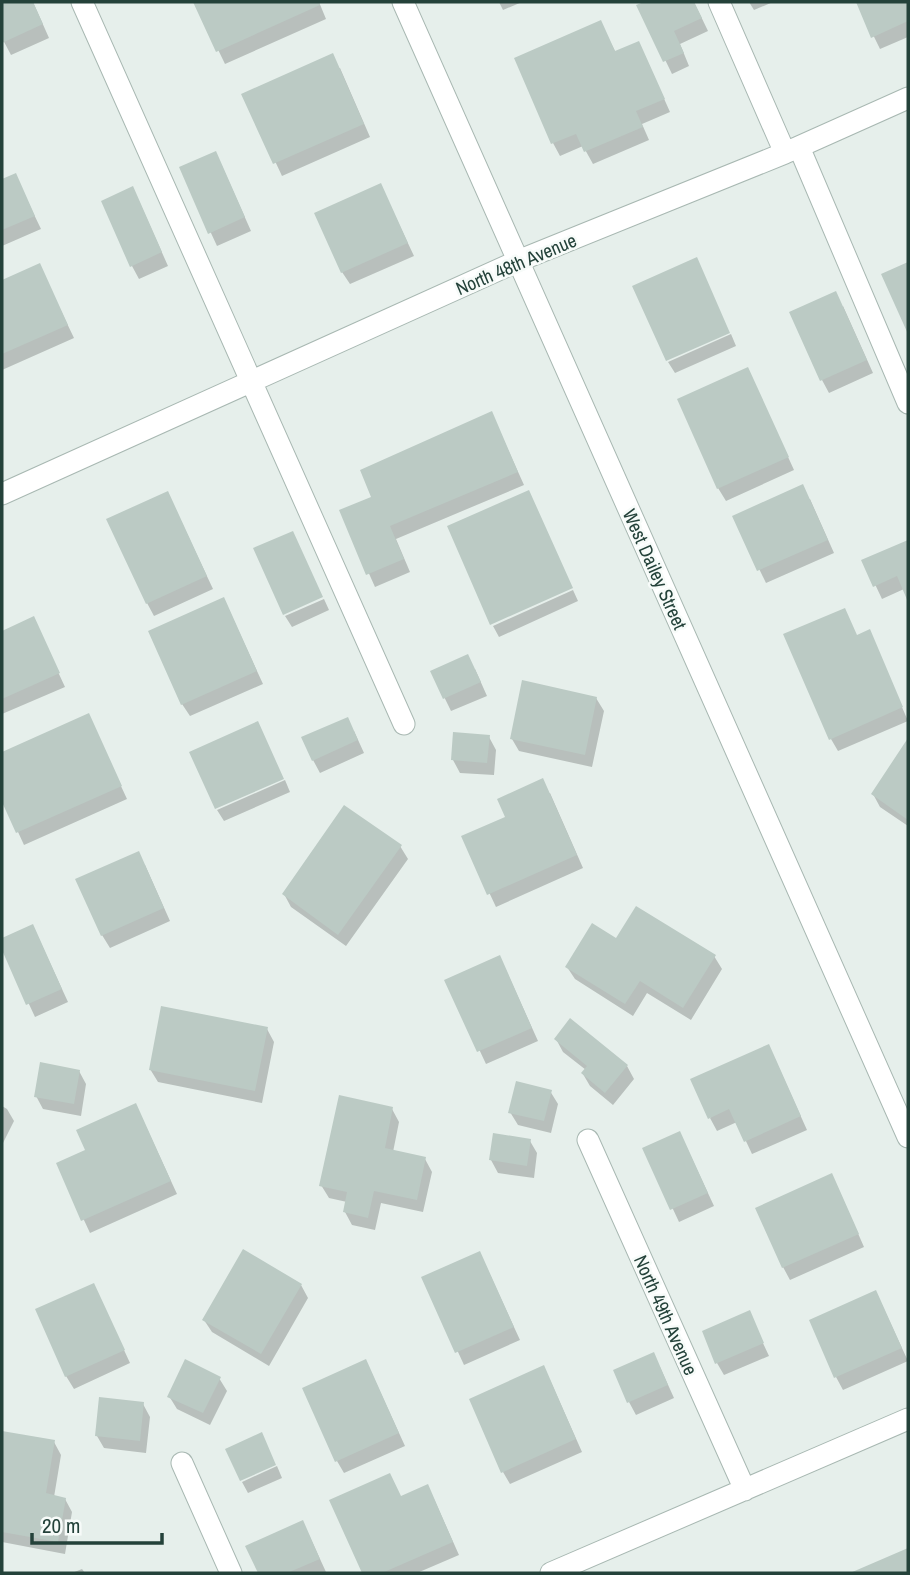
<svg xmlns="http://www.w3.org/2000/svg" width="910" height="1575" font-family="'Archivo Narrow',sans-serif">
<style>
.shadow{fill:#0003}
.building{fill:#bbcac4}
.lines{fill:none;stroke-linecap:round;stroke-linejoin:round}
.minor-casing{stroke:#a8b8b2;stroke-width:23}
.minor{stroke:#fff;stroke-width:21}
.labels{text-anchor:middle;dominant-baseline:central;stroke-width:5;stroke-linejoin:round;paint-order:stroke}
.street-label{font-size:19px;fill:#24423a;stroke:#f7fbf9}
</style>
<rect width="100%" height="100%" fill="#e6efeb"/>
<path class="shadow" d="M2 2H33L49 38 11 55 2 38Z
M195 2H319L326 19 225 64Z
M499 2H522L503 10Z
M648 2H694L708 31 680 44 689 66 672 74 639 6Z
M749 2H773L754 10Z
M857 2H908V37L880 49Z
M600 22 616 53 645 56 670 112 642 124 649 140 593 164 583 146 560 156 553 143Z
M340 68 370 137 282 176 244 95Z
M222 166 251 231 217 246 181 168Z
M15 175 41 229 2 246V181Z
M381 186 414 256 350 284 342 272Z
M139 201 168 266 139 279 132 266Z
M39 265 74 338 2 370V282Z
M843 306 873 373 829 393 822 380Z
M731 334 736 346 675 373 668 362Z
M748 369 794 470 726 501 718 488Z
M492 414 524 485 396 539 410 572 375 587 341 511 374 498Z
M810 499 834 553 766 583 734 517Z
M174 506 213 589 154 616 147 603Z
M908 542V597L904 589 882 599 864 561Z
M573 590 578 601 499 637 493 626Z
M224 599 263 684 190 716 182 704Z
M324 599 329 610 292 627 285 616Z
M33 618 65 687 2 714V633Z
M869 631 908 721 838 751 831 739 857 636Z
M475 669 487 696 451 711 432 672Z
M596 698 604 711 592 767 519 751 512 739Z
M88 715 127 799 24 845 2 797V754Z
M354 731 364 753 320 773 313 760Z
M489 737 496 750 494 775 460 773 453 760Z
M908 742V826L880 807 873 794Z
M285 780 290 792 224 821 217 810Z
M550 793 583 868 496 907 463 837 507 818Z
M400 846 408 859 346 946 291 907 284 894Z
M145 865 170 921 110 948 102 935Z
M33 926 68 1002 35 1017 2 946V940Z
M616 941 714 956 722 969 691 1020 647 993 633 1016 575 979 567 967Z
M506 970 538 1041 486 1064 447 981Z
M267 1029 274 1042 262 1103 158 1082 150 1069Z
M556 1039 627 1066 634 1079 613 1105 590 1086 583 1074 586 1070 563 1052Z
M775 1059 807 1130 752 1154 737 1122 717 1131 710 1118Z
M79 1071 86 1084 81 1116 43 1109 36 1096Z
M550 1091 558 1104 551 1133 518 1125 510 1112Z
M2 1106 7 1109 14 1121 2 1145Z
M392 1109 399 1122 393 1152 425 1159 432 1172 423 1212 381 1203 375 1230 352 1225 345 1212 347 1202 329 1198 321 1185Z
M142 1118 177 1194 90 1233 58 1164 87 1151Z
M680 1133 714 1206 679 1222 645 1149Z
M530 1141 537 1153 534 1178 498 1173 491 1160Z
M838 1188 864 1247 790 1280 783 1267Z
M486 1266 520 1340 464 1365 424 1278Z
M94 1285 130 1363 74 1389 66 1376Z
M301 1285 308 1298 269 1366 212 1332 204 1320Z
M876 1292 908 1361 843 1390 836 1377Z
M749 1313 769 1356 724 1375 717 1363Z
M660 1367 674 1398 636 1415 629 1402Z
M372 1374 405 1446 344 1473 337 1461Z
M219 1378 227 1391 210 1425 177 1409 169 1396Z
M550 1380 582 1452 510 1484 503 1472Z
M143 1404 150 1417 146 1453 104 1448 97 1436Z
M2 1433 54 1442 61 1455 54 1497 65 1499 72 1512 65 1554 2 1542Z
M277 1466 282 1478 248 1493 242 1482Z
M402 1498 434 1499 459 1555 417 1573H364L331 1501Z
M309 1535 326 1572 260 1573 248 1547Z
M82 1569 85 1573H72Z"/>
<path class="building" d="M2 2H33L43 24 2 43Z
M193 2H319L320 5 216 52Z
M644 2H694L702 18 674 31 684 53 663 62 636 5Z
M856 2H908V21L871 38Z
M601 20 615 51 639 41 665 99 636 111 643 127 584 152 576 134 551 144 514 58Z
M333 53 364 124 273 164 241 94Z
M216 151 245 217 208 234 179 167Z
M16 173 35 216 2 230V179Z
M381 183 408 243 341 273 314 213Z
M133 186 162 252 130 267 101 201Z
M697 257 730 333 666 361 632 286Z
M908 262V334L881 274Z
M40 263 68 325 2 354V280Z
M836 291 867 360 820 381 789 312Z
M748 367 789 457 717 489 677 399Z
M492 411 518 472 390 526 404 559 366 575 339 510 371 497 360 470Z
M803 484 828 540 757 571 732 516Z
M529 490 573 588 490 625 447 526Z
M168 491 207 576 146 604 106 519Z
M293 531 323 597 283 615 253 548Z
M908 540V602L897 576 873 587 861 560Z
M224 597 257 671 181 705 148 631Z
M845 608 857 635 870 629 903 707 829 740 783 634Z
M34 616 60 673 2 699V631Z
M468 654 481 682 443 699 430 671Z
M522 680 597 697 585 755 510 739Z
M89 713 122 786 16 833 2 802V752Z
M348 717 358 740 312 761 301 737Z
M258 721 284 779 215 809 189 752Z
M453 732 490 735 487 763 451 760Z
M908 738V820L871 794Z
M543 778 577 855 487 895 461 836 505 817 497 799Z
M344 805 402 845 338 935 282 894Z
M139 851 164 908 101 936 75 879Z
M636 906 716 955 683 1008 640 981 625 1004 565 967 592 923 616 938Z
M33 924 62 989 26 1005 2 950V938Z
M500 955 532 1028 477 1052 444 980Z
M161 1006 268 1027 255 1091 149 1070Z
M570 1018 628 1065 605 1093 581 1073 587 1066 554 1039Z
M769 1044 801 1116 744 1142 729 1109 708 1119 690 1079Z
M40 1062 80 1070 74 1104 34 1097Z
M516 1081 552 1090 544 1121 508 1113Z
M339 1095 393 1107 385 1148 426 1157 417 1200 374 1191 368 1218 343 1212 347 1192 319 1186Z
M136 1103 171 1181 81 1221 56 1163 85 1150 76 1130Z
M680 1131 708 1193 670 1210 642 1148Z
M493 1133 531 1139 527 1166 489 1160Z
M832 1173 859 1234 782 1268 755 1208Z
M243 1249 302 1284 261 1354 202 1320Z
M480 1251 514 1327 455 1353 421 1277Z
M94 1283 125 1350 65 1377 35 1309Z
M876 1290 902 1348 834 1378 809 1320Z
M750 1310 764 1343 715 1364 702 1331Z
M654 1352 668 1385 627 1403 613 1370Z
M185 1359 221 1377 203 1413 167 1397Z
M366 1359 399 1433 335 1462 302 1388Z
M544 1365 576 1439 501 1473 469 1399Z
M99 1397 144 1402 140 1441 95 1436Z
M2 1431 55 1440 46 1493 66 1498 58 1542 2 1532Z
M262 1432 276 1465 240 1481 225 1449Z
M390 1473 401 1496 428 1484 453 1542 382 1573H362L329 1500Z
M303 1520 320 1559 287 1573H258L245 1546Z
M908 1548V1573H850Z"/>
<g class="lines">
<g class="minor-casing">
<path id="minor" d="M82 2 404 724
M403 2 908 1137
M719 2 785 153
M799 147 908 403
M2 494 518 261 785 153 908 98
M588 1140 745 1490
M182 1463 231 1573
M551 1573 908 1419"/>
</g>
<use href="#minor" class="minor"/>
</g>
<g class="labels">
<g class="street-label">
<text transform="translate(516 264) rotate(-23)">North 48th Avenue</text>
<text transform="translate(655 569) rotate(66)">West Dailey Street</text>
<text transform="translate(666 1315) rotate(66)">North 49th Avenue</text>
</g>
</g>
<rect width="910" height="1575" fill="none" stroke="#24423a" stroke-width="7"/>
<path d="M32 1533v10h130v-10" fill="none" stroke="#24423a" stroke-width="3.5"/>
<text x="42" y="1533" font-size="21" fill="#24423a" stroke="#f7fbf9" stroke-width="5" paint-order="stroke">20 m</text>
</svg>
